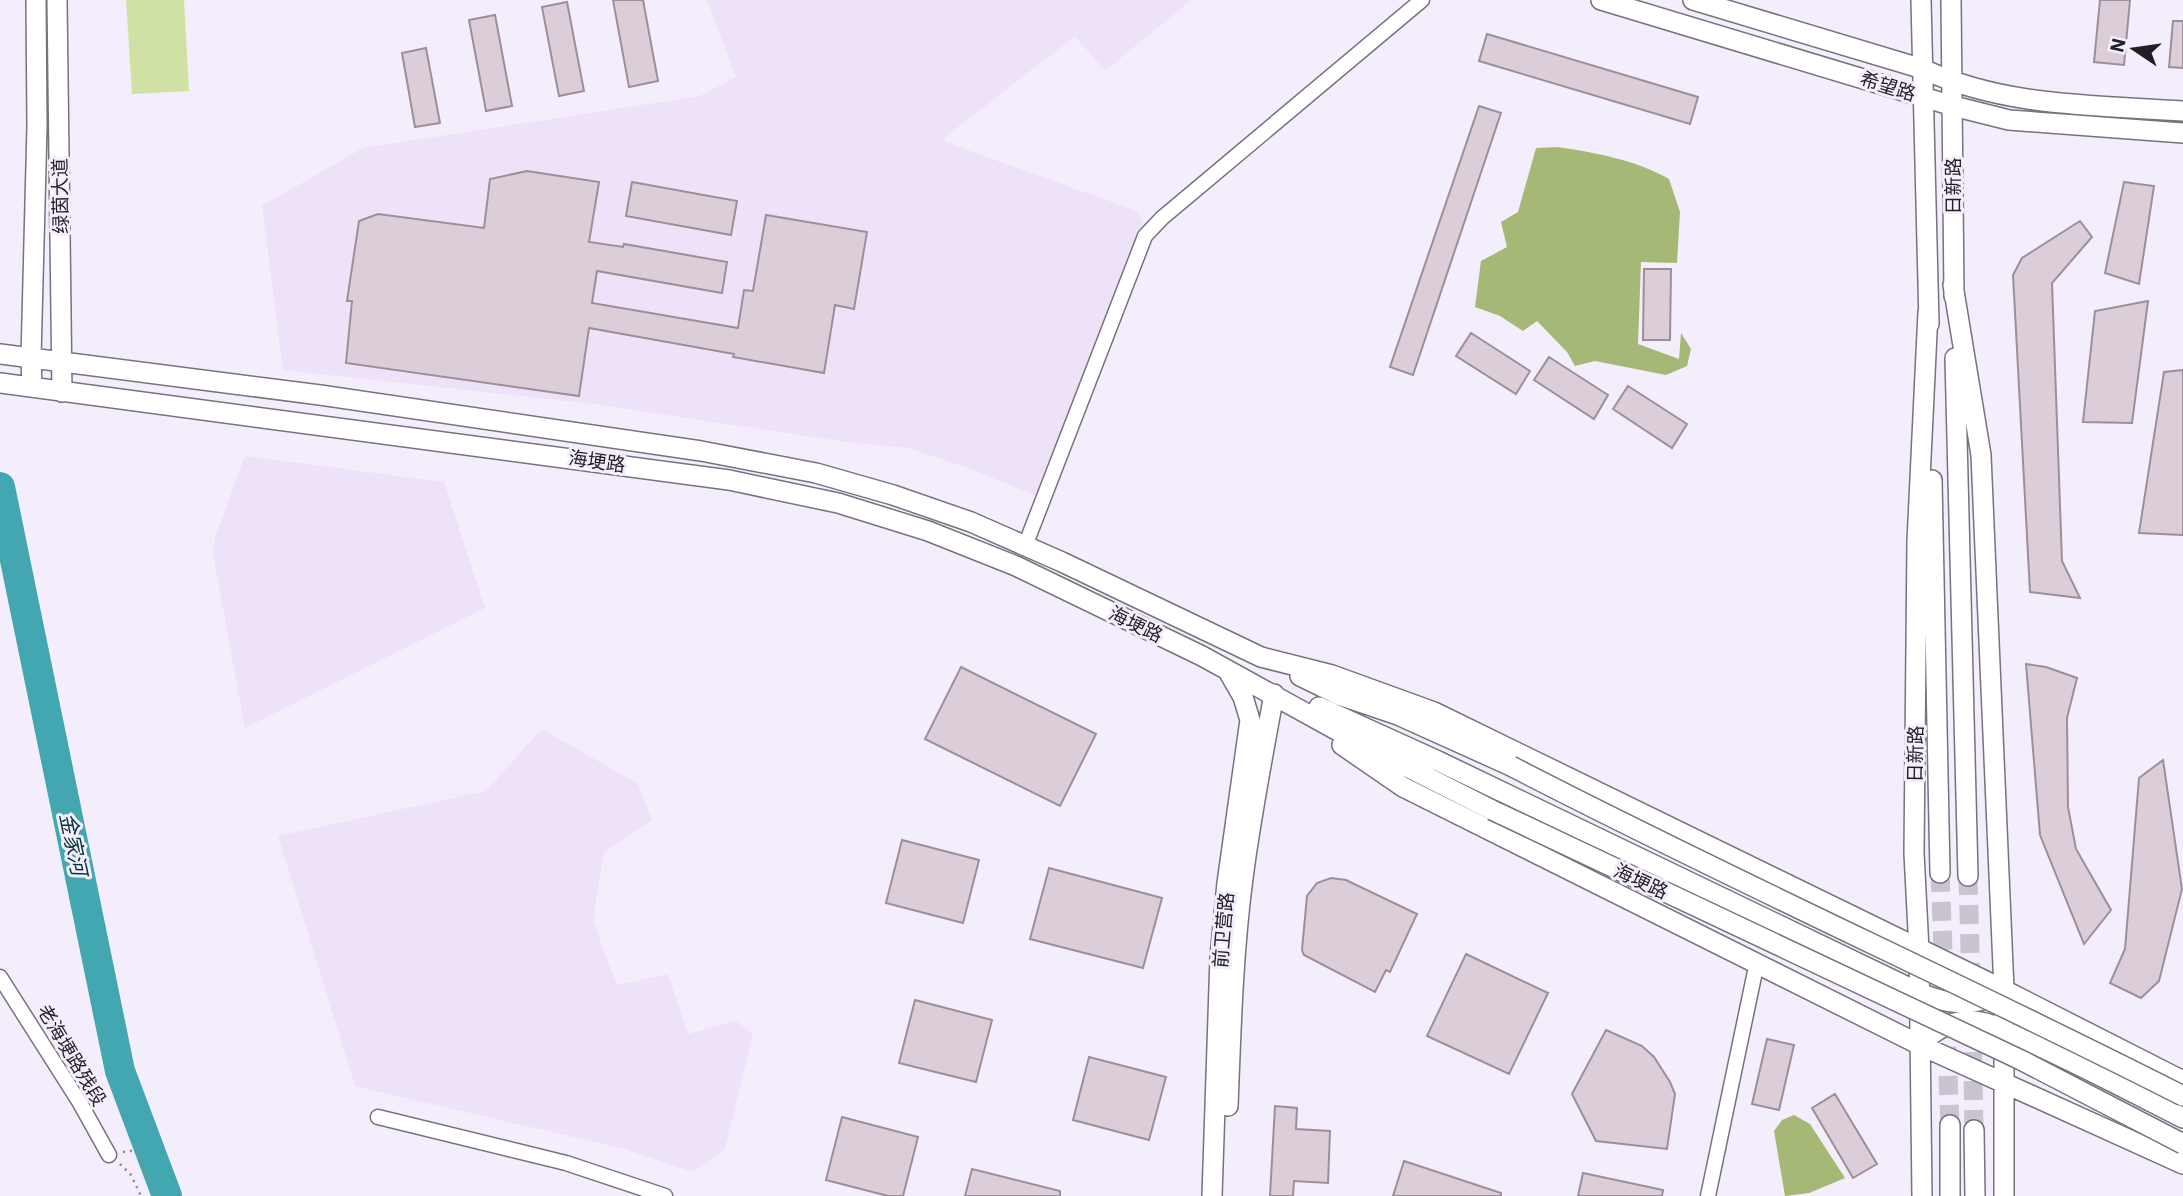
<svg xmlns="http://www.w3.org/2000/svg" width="2183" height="1196" font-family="'IBM Plex Sans','Noto Sans SC',sans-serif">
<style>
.built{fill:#ede2f7}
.green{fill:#cfe2a3}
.forest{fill:#a5b875}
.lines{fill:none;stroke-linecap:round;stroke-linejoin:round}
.river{stroke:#42a7b0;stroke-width:30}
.building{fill:#dcced9;stroke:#9c8f99;stroke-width:2}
.secondary-tunnel{stroke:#cac4d0;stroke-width:19;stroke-dasharray:19 10;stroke-linecap:butt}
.street-casing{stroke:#78717e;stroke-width:17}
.secondary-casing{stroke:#78717e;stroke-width:22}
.path{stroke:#8c8790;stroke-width:2.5;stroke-dasharray:2 5;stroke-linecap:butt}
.street{stroke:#fff;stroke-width:14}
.secondary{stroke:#fff;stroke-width:19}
.secondary-bridge-casing{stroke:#78717e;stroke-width:22;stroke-linecap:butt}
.secondary-bridge{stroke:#fff;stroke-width:19}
.labels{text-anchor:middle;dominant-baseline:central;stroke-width:6;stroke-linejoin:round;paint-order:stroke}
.street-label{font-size:19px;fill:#221f24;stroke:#f4edfb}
.water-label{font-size:21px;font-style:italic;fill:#023438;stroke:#f4edfb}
</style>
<rect width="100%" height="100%" fill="#f4edfb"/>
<path class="built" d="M707 0H1191L1105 71 1075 36 945 137V142L1137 211 1143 224 1036 496 971 469 908 448 846 442 594 404 283 370 262 206 363 148 700 96 736 77Z
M245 456 444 482 485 608 245 728 213 554 215 537Z
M542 729 638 784 652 820 604 852 593 921 617 985 668 974 688 1034 736 1021 753 1034 725 1149 693 1172 625 1149 355 1086 278 836 486 791Z"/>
<path class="green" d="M126 0H184L189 91 132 94Z"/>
<path class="forest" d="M1558 147C1596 153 1636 160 1669 179L1680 212 1677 263 1641 262 1638 344 1679 359 1681 333 1691 349 1687 366 1666 375 1595 361 1575 366 1567 352 1537 321 1523 331 1500 316 1475 307 1481 261 1507 247 1501 222 1518 212 1536 148Z
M1794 1115 1810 1124 1845 1178 1809 1193 1785 1196 1774 1131 1782 1120Z"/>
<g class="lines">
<path class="river" d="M0 487 120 1071 167 1196"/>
</g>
<path class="building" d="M613 0H643L658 81 629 87Z
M2100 0H2130L2124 65 2094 62Z
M567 2 584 91 559 96 542 7Z
M495 15 512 106 486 111 469 20Z
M2173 21H2183V68L2169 67Z
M1487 34 1698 97 1690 124 1479 61Z
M426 48 440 123 415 127 402 53Z
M1479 106 1501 113 1413 375 1390 367Z
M527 171 599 182 589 242 623 247 624 244 727 262 722 293 597 271 592 303 738 328 744 290 753 291 766 215 867 232 854 309 835 305 824 373 733 357 734 354 589 328 579 396 346 363 352 301H347L359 221 378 214 484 228 490 179Z
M632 182 737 201 731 235 626 216Z
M2124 182 2154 186 2139 284 2105 273Z
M2080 221 2092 237 2052 283 2062 561 2080 598 2030 592 2013 275 2022 258Z
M1644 269H1671L1670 340H1643Z
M2148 301 2132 423 2083 422 2095 311Z
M1471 333 1530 371 1516 394 1456 356Z
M1549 357 1608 395 1594 419 1534 380Z
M2183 370V535L2139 533 2164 372Z
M1628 386 1687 424 1672 448 1613 409Z
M2026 664 2046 667 2077 678 2067 718 2068 807 2076 849 2111 910 2084 944 2040 835Z
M961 667 1096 734 1060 806 925 739Z
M2163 760 2182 889 2159 981 2141 998 2110 983 2125 949 2139 778Z
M902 840 979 860 963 923 886 903Z
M1049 868 1162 898 1143 968 1030 939Z
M1331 878 1346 880 1417 914 1390 972 1386 970 1375 992 1304 955 1302 950 1307 896 1317 883Z
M1466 954 1548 993 1509 1074 1427 1036Z
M915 1000 992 1020 976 1082 899 1063Z
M1606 1030 1642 1046 1654 1057 1670 1082 1675 1094 1667 1149 1596 1141 1572 1094Z
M1767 1039 1794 1045 1779 1110 1752 1104Z
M1089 1057 1166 1077 1149 1140 1073 1120Z
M1835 1094 1877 1164 1853 1178 1812 1108Z
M1275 1106 1297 1108 1296 1129 1330 1131 1328 1183 1294 1181 1293 1196H1270Z
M842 1117 918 1137 903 1196H888L826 1180Z
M1404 1161 1501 1193V1196H1393Z
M972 1169 1060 1191V1196H965Z
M1583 1173 1663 1190 1662 1196H1578Z"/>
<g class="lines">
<path class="secondary-tunnel" d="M1940 873 1950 1125
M1968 876 1971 989
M1972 1023 1974 1130"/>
<g class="street-casing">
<path id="street" d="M1025 546 1145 236 1162 218 1422 0
M0 977 80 1103 109 1155
M378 1117 566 1163 665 1196
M1708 1196 1757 962"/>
</g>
<g class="secondary-casing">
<path id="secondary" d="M57 0 62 392
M1601 0 1953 106 2009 120 2183 133
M1693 0 1923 69C2004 107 2095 105 2183 111
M1921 0 1929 324
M1951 0 1954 296
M1953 285 1981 455 2004 990V1196
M0 354 320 395 701 451 816 473 893 495 971 522 1062 562 1261 657 1332 675 1434 712 2004 990 2183 1081
M1955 358 1968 876
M0 383 729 480 838 503 928 531 1016 566 1202 656 1360 743 1492 810
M32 387 31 358 37 126 36 0
M1932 480 1940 873
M1300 676 1339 695 1398 715 1511 766
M1319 707 1438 761 1920 993C1947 1004 1970 1008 1998 994
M1342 745 1403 787 1920 1045 2183 1164
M1920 1045C1934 1030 1951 1020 1972 1021 1989 1021 2007 1032 2023 1039 2077 1063 2130 1091 2183 1118
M1228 1106C1231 1030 1233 954 1243 878 1251 816 1263 755 1274 694
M1950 1125V1196
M1974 1130 1975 1196
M1212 1196 1220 957 1227 883 1250 720 1243 697 1228 671
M1922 1196 1919 950 1914 853 1917 541 1928 312"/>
</g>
<path class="path" d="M123 1152 137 1150 155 1196
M120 1164 131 1175 141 1196"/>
<use href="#street" class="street"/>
<use href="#secondary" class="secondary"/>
<g class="secondary-bridge-casing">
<path id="secondary-bridge" d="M1511 766C1733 881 1961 983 2183 1096
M1492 810 2021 1060 2183 1144"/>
</g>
<use href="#secondary-bridge" class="secondary-bridge"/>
</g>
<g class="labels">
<g class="street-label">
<text transform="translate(1888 86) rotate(17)">希望路</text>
<text transform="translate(1953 186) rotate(-90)">日新路</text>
<text transform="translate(60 196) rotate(-91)">绿茵大道</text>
<text transform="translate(597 461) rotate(8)">海埂路</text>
<text transform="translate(1136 624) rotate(26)">海埂路</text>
<text transform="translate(1915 754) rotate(-89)">日新路</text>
<text transform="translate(1641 881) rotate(25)">海埂路</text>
<text transform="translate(1223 930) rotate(-85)">前卫营路</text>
<text transform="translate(72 1055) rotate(59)">老海埂路残段</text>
</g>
<g class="water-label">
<text transform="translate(74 844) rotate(78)">金家河</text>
</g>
</g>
<g transform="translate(2134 49) rotate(283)" stroke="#f4edfb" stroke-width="5" paint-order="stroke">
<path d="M0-5L12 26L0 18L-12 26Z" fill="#221f24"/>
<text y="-10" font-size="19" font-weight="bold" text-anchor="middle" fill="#221f24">N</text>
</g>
</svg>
